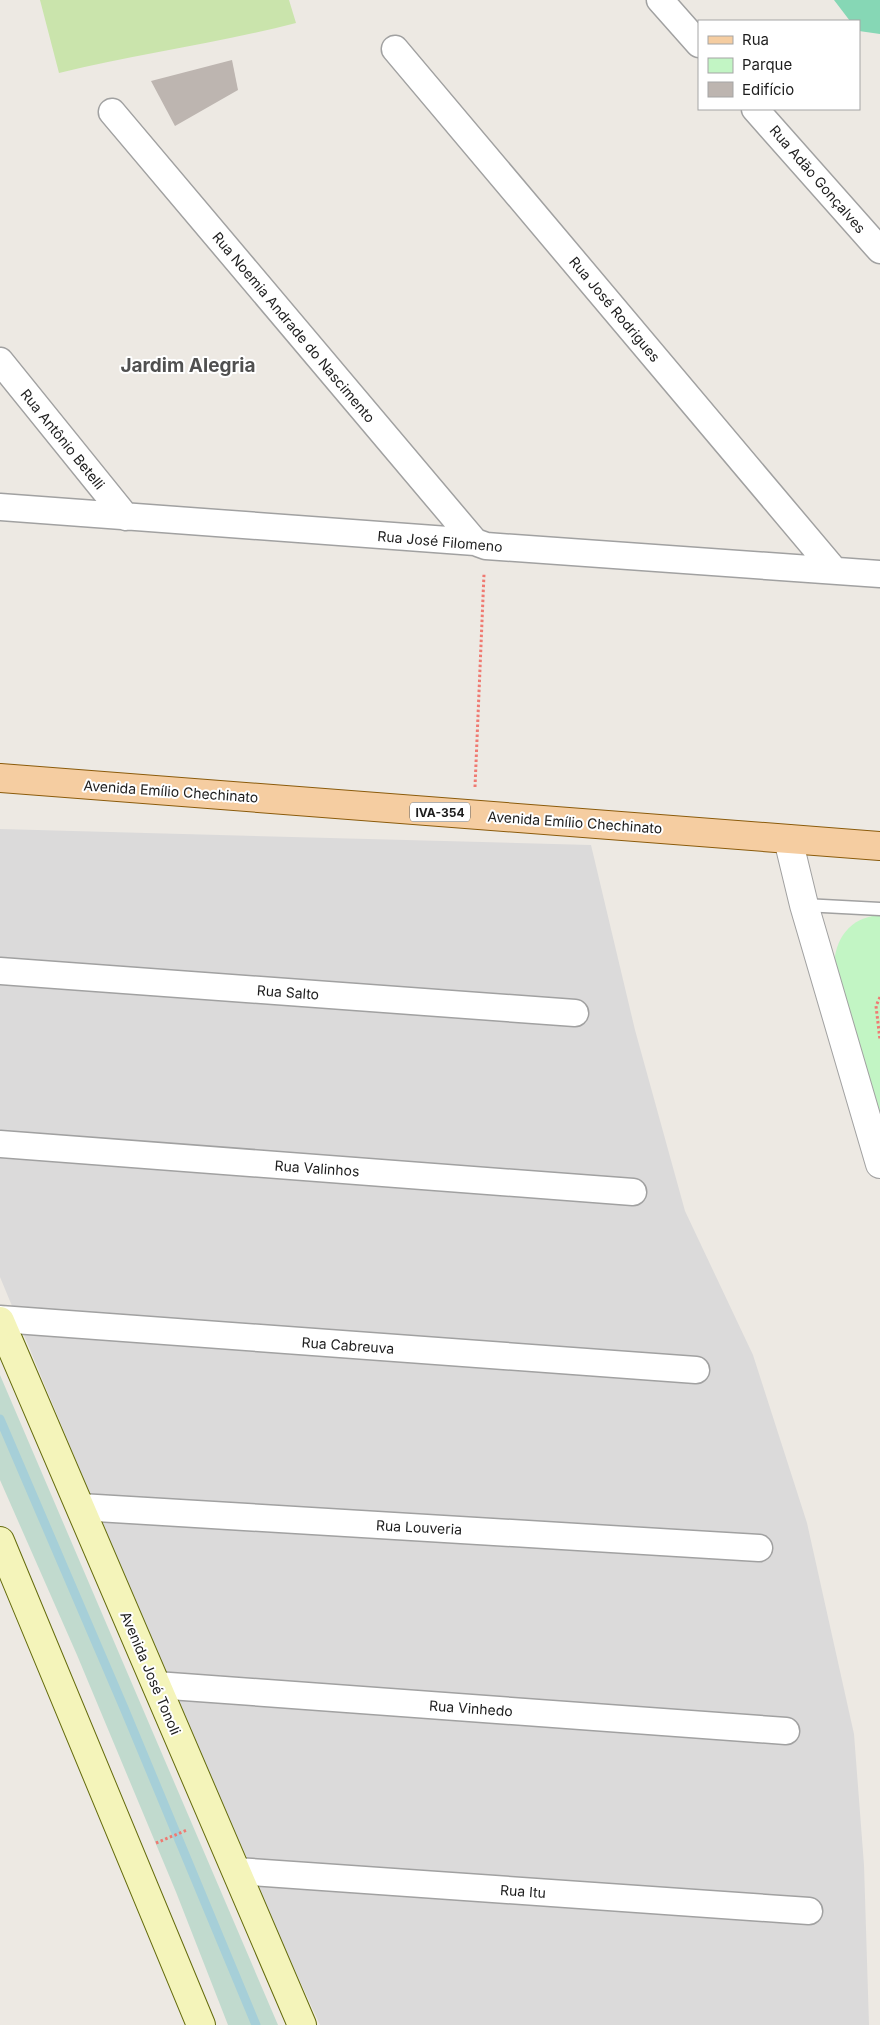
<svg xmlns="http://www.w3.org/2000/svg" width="880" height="2025" font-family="Inter,sans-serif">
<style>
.residential{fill:#dbdada}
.grass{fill:#cae4ac}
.wetland{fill:#c1dace}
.park{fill:#c2f5c4}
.pitch{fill:#86d7b5}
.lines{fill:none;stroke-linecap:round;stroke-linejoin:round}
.stream{stroke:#a6cfd8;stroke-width:9}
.building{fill:#bdb5b0}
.service-casing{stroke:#a1a1a1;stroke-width:15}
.minor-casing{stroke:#a1a1a1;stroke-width:29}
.tertiary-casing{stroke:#a1a1a1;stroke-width:30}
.secondary-casing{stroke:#646b0c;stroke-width:30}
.primary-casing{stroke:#8b5b0b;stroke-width:30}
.path{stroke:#ef7a72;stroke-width:3;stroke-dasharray:2.5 2.5;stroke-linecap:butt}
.service{stroke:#fff;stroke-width:12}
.minor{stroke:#fff;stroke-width:26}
.tertiary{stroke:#fff;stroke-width:28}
.secondary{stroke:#f4f4ba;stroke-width:28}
.primary{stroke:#f5cda1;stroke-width:28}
.labels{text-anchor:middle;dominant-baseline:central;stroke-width:4;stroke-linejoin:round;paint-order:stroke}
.shield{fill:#fff;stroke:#616161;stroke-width:1}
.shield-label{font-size:12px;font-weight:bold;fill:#1d1d1d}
.street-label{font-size:14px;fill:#1d1d1d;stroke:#fff}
.district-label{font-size:19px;font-weight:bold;fill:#505050;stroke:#fff}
</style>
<rect width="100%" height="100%" fill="#ede9e3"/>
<path class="residential" d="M0 829 591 845 635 1030 685 1211 753 1355 807 1523 854 1734 864 1865 869 2025H320L212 1789 0 1277Z"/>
<path class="grass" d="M40 0H289L296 23C218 43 137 54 59 73Z"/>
<path class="wetland" d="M0 1375 278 2025H228L176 1892 77 1655 0 1480Z"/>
<path class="park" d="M880 915V1113L834 968C834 939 850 917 880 915Z"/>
<path class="pitch" d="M834 0H880V34L859 31V21H850Z"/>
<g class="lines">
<path class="stream" d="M0 1419 124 1708 256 2025"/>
</g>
<path class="building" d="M232 60 238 90 175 126 151 81Z"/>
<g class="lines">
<g class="service-casing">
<path id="service" d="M804 905 880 909"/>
</g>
<g class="minor-casing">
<path id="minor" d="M660 0 699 44
M395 49 834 570
M755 109 880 250
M112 112 475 542
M0 361 126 517
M0 507 475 542 486 546 880 574
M0 971 575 1013
M0 1144 633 1192
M0 1319 696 1370
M80 1507 759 1548
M156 1685 786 1731
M236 1871 809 1911"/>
</g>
<g class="tertiary-casing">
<path id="tertiary" d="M788 839 804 905 880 1164"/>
</g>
<g class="secondary-casing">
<path id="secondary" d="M0 1321 302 2025
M0 1541 201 2025"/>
</g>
<g class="primary-casing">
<path id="primary" d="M0 778 880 846"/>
</g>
<path class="path" d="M475 787 484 574
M880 997 876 1006 880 1040
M156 1843 187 1830"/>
<use href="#service" class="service"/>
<use href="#minor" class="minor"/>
<use href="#tertiary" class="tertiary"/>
<use href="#secondary" class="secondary"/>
<use href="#primary" class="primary"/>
</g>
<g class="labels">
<rect class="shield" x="410" y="802.5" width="60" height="19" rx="4"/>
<g class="shield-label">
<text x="440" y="812">IVA-354</text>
</g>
<g class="street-label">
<text transform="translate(818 179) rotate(49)">Rua Adão Gonçalves</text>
<text transform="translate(615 309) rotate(50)">Rua José Rodrigues</text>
<text transform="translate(294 327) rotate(50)">Rua Noemia Andrade do Nascimento</text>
<text transform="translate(63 439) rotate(51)">Rua Antônio Betelli</text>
<text transform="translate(440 541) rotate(5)">Rua José Filomeno</text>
<text transform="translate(171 791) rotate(4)">Avenida Emílio Chechinato</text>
<text transform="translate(575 822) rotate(4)">Avenida Emílio Chechinato</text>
<text transform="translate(288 992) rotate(4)">Rua Salto</text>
<text transform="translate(317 1168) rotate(4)">Rua Valinhos</text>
<text transform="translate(348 1345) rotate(4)">Rua Cabreuva</text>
<text transform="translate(419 1527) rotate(3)">Rua Louveria</text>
<text transform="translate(151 1673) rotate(67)">Avenida José Tonoli</text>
<text transform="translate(471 1708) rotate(4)">Rua Vinhedo</text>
<text transform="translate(523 1891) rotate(4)">Rua Itu</text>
</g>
<g class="district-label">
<text x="188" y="365">Jardim Alegria</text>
</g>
</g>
<rect x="698" y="20" width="162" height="90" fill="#ffffff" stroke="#a5a5a5"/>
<rect x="708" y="36" width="25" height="8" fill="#f5cda1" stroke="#a5a5a5"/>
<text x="742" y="45" font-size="15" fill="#1d1d1d">Rua</text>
<rect x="708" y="58" width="25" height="15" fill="#c2f5c4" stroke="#a5a5a5"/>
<text x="742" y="70" font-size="15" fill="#1d1d1d">Parque</text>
<rect x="708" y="82" width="25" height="15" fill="#bdb5b0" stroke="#a5a5a5"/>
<text x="742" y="95" font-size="15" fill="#1d1d1d">Edifício</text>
</svg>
